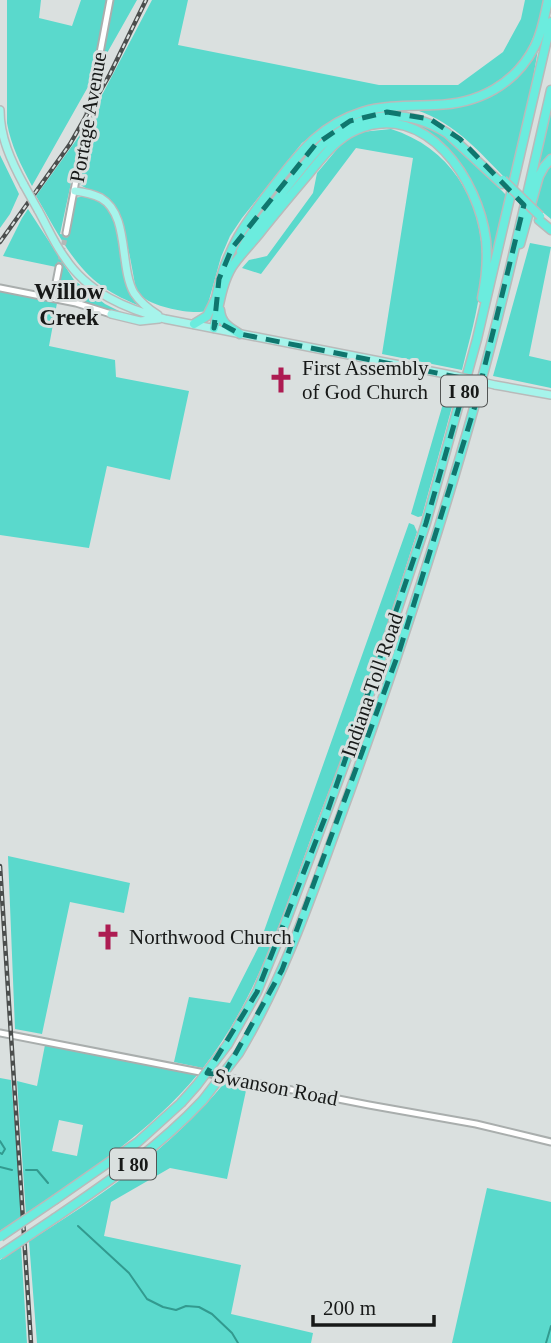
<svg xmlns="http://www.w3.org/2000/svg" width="551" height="1343" font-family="Georgia,serif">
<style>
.green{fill:#5ad9cc;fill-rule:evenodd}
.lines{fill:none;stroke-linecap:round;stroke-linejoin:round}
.stream{stroke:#329a8f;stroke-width:2}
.minor-tunnel{stroke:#b3b8b7;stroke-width:5;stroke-dasharray:5 2.5;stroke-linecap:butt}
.minor-casing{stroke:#a9aead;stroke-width:9}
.major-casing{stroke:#b9baba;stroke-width:10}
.highway-casing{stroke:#b9baba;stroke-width:11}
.minor{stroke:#fff;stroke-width:5}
.major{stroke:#a6f4eb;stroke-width:7}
.highway{stroke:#6becde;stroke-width:8}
.rail-casing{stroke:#4b4e4d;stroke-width:4.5}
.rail{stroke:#dae0df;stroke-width:2;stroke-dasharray:5;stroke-linecap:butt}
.major-bridge-casing{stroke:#b9baba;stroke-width:10;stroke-linecap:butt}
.highway-bridge-casing{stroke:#b9baba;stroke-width:11;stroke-linecap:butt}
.major-bridge{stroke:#a6f4eb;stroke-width:7}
.highway-bridge{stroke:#6becde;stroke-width:8}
.marked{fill:none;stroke:#0f766e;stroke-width:5;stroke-dasharray:14 9;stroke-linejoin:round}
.labels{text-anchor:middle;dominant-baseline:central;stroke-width:6;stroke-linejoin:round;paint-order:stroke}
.shield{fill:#dae0df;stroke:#525554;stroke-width:2}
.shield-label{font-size:19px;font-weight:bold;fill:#171918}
.street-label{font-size:21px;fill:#171918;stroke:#dae0df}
.poi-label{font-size:21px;fill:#171918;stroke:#dae0df;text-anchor:start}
.neighbourhood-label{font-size:23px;font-weight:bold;fill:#171918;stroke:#dae0df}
</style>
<rect width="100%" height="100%" fill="#dae0df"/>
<path class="green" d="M7 0H41L39 18 72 26 81 0H137L32 186C21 165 11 146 7 123Z
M152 0H188L178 45 379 85H458L503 52 521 19 525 0H544L537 29 528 49 516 67 498 82 473 95 451 101 376 104 351 112 323 128 302 143 242 218 230 236 221 257 206 311C193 315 155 307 144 298 141 296 139 292 136 289 131 265 125 216 108 199 99 190 87 192 79 183L92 114Z
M539 44 529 101 509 182C481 154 455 122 416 110 451 107 492 106 517 76 525 66 531 55 539 44Z
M551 111V156L536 177Z
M399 120C414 122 429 126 441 134 465 150 486 175 506 195L490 268 487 234 451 154 394 122Z
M391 129C458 150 489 214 481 281 478 311 469 341 462 370L382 354 413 158 356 148 261 274 242 268 249 260 267 256 313 193 317 173 343 142 361 132Z
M82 132 60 234 68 235 76 198C82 196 86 196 92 198 122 208 120 252 126 277 128 288 136 298 142 307 128 301 114 295 102 286 72 265 55 228 36 196Z
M0 155 19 194 10 214 0 228Z
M551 165V219L534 205 542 178Z
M28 209 74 280 105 304 127 315 81 301 56 296 61 268 3 256 22 218Z
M530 243 551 247 529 356 551 361V388L493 376Z
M0 291 57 303 49 346 115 360 116 377 189 391 170 480 107 466 89 548 0 535Z
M449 383 458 385 422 516 418 517 411 514Z
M409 523 414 525 417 532C395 601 373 670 349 739 337 772 323 805 311 838 282 918 256 1000 203 1068L174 1062 189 997 230 1003 258 948Z
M8 856 130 883 124 913 70 902 42 1034 15 1029Z
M45 1045 198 1074C150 1132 87 1173 26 1215L17 1081 37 1086ZM59 1120 83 1125 77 1156 52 1151Z
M0 1078 11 1080 23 1216 0 1231Z
M226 1081 247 1086 227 1179 170 1168 111 1202 104 1236 241 1265 231 1314 313 1333 311 1343H37L29 1241C104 1194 169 1150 226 1081Z
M487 1188 551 1202V1343H452Z
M21 1246 27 1343H0V1260Z"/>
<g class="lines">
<path class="stream" d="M0 1141 5 1149 2 1154 0 1153
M0 1167 12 1170
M26 1170H37L48 1183
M78 1226 129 1273 147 1299 163 1307 176 1310 186 1306 199 1307 212 1314 232 1333 238 1343
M546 1343 551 1326"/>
<path class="minor-tunnel" d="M59 267 66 233"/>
<g class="minor-casing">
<path id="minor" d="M66 233 110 0
M0 288 76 303 111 314
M53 298 59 267
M0 1033 369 1105 476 1124 551 1142"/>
</g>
<g class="major-casing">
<path id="major" d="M0 110C0 137 11 161 24 185
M75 191C83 192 93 194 101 198 130 215 119 267 134 293 140 302 150 310 158 315
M38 210C47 226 54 243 65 258 88 293 126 309 165 319L456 376
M111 314 140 321 159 319
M495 385 551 395"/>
</g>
<g class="highway-casing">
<path id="highway" d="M539 220 551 230
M520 244 539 176 544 167 551 159
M241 251 247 239C263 218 278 198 294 178 303 167 312 155 322 145 360 111 405 107 447 133L502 184
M216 298C226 247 246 222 277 182 302 150 321 125 362 112 385 105 411 106 435 105 478 104 515 85 535 46 542 32 545 15 548 0
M220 310C221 323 229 327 240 334
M194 324 207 316 215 300
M214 328C219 308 221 285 232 267 239 256 250 245 259 234 274 215 290 196 306 177 321 159 335 139 356 130 426 99 479 181 486 240 488 260 486 279 482 298
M228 1044 257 992 285 924 362 717 426 523 477 339 551 22
M239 1053C288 971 317 880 350 791 396 663 439 535 475 404 504 300 527 195 551 90
M56 1199 138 1142 181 1103
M55 1218C108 1182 159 1147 203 1100"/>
</g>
<use href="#minor" class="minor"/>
<use href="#major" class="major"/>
<use href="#highway" class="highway"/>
<g class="rail-casing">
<path id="rail" d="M0 242 70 144 110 74 146 0
M0 866 31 1343"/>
</g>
<use href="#rail" class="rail"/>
<g class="major-bridge-casing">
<path id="major-bridge" d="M24 185 38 210
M456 376 495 385"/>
</g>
<g class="highway-bridge-casing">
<path id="highway-bridge" d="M503 180 540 216
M203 1100 239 1053
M181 1103 197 1085 228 1044
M0 1237 56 1199
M0 1255 55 1218"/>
</g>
<use href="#major-bridge" class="major-bridge"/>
<use href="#highway-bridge" class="highway-bridge"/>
</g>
<path class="marked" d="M387 112 430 119 460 139 524 205 475 406 400 649 282 970 223 1076 207 1073 257 992 328 810 426 523 467 379 240 334 216 321 214 328 219 279 232 248 315 145 350 121Z"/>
<defs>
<g id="church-bare" transform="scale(2.1)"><path d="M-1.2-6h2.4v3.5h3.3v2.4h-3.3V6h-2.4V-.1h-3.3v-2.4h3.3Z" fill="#ad1c52" stroke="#dae0df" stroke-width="2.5" paint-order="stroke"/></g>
</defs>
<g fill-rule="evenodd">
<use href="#church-bare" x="281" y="380"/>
<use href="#church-bare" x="108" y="937"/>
</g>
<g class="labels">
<g class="shield">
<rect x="441" y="375.5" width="46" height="31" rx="5"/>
<rect x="110" y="1148.5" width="46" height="31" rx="5"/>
</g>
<g class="shield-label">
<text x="464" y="391">I 80</text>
<text x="133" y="1164">I 80</text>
</g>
<g class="street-label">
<text transform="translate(88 117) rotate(-80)">Portage Avenue</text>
<text transform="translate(372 685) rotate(-71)">Indiana Toll Road</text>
<text transform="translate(276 1087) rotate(11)">Swanson Road</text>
</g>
<g class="poi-label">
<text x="302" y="368">First Assembly<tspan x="302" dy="24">of God Church</tspan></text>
<text x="129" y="937">Northwood Church</text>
</g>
<g class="neighbourhood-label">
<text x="69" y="291">Willow<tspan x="69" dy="26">Creek</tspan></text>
</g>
</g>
<path d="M313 1315v10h121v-10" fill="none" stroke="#171918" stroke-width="3.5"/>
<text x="323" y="1315" font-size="21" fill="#171918" stroke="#dae0df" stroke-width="5" paint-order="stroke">200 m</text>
</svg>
